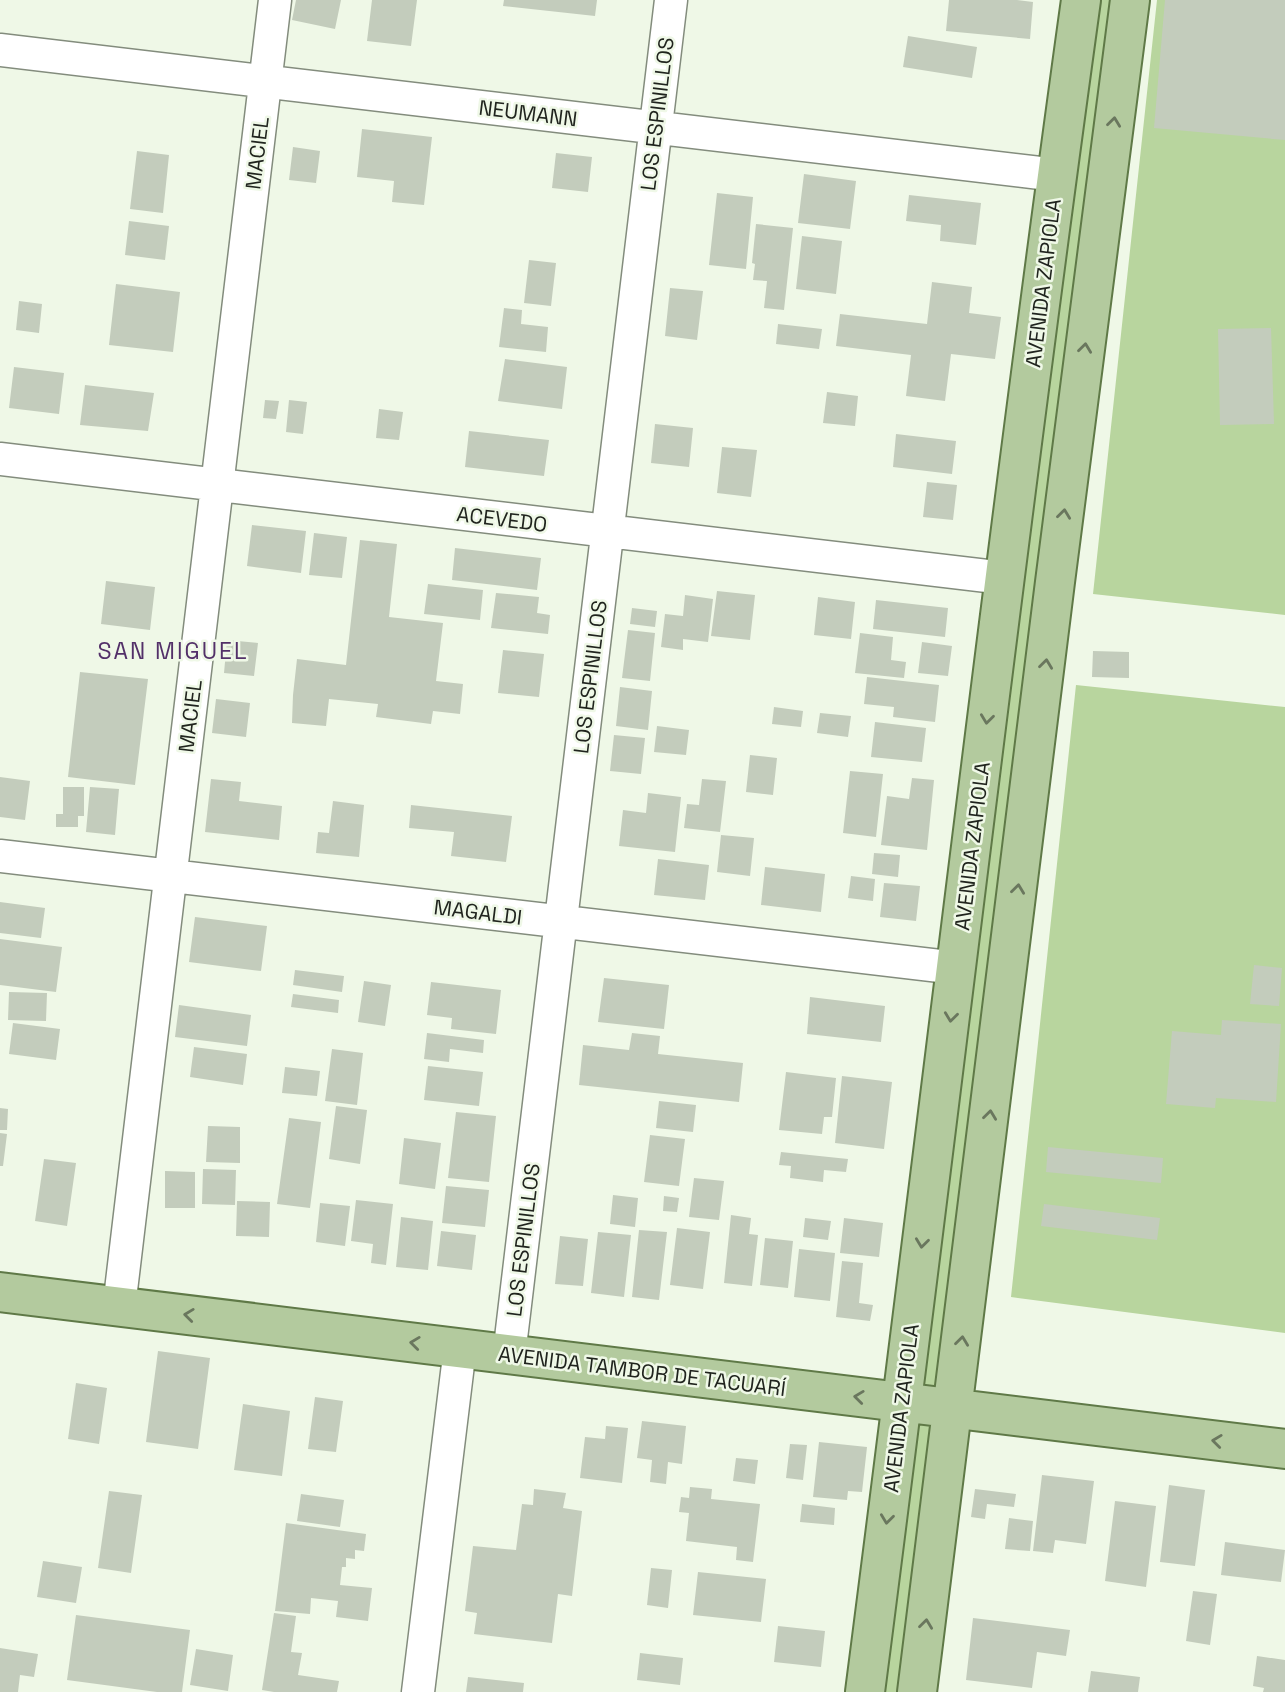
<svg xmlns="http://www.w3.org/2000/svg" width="1285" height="1692" font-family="'Space Grotesk',sans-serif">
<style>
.green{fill:#b8d59e}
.building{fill:#c3ccbc}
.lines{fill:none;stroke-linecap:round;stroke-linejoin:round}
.minor-casing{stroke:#838c7d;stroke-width:35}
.major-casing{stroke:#5f7947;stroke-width:42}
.minor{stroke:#fff;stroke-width:32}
.major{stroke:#b3ca9e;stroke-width:38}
.oneway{stroke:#6a775e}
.labels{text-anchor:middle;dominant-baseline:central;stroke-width:5;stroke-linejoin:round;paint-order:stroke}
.street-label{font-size:21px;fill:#20241e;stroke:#eff8e7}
.neighbourhood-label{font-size:23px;letter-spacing:2px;fill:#533069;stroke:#eff8e7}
</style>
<rect width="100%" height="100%" fill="#eff8e7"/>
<path class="green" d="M1094 0H1112L900 1692H880Z
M1157 0H1285V615L1093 594Z
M1076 685 1285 707V1333L1011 1297Z"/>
<path class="building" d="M296 0H341L335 29 292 20Z
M372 0H417L411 46 367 41Z
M504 0H597L595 16 503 6Z
M949 0H1017L1033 2 1030 39 946 31Z
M1165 0H1285V140L1154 128Z
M908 36 977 47 972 78 903 67Z
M362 129 432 137 424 205 392 202 394 181 357 177Z
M293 147 320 151 316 183 289 180Z
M137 151 169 155 163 213 130 209Z
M556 153 592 157 588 192 552 188Z
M804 174 856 181 850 229 798 223Z
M717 193 753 197 746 269 709 265Z
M909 195 981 203 976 245 940 241 941 225 906 221Z
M129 221 169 226 165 260 125 255Z
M756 224 793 228 784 310 764 308 767 281 753 280 755 264 752 263Z
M802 236 842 241 836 294 796 289Z
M529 260 556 263 551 306 524 303Z
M932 282 972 287 969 313 1001 317 995 359 951 354 945 401 906 396 911 355 836 346 840 314 927 324Z
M116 284 180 292 173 352 109 345Z
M670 288 703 291 697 340 665 336Z
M19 301 42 304 39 333 16 330Z
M504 308 522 310 521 324 548 327 546 352 499 347Z
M778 324 822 329 819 349 776 344Z
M1271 328 1274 424 1220 425 1218 329Z
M505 359 567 367 562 409 498 401Z
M14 367 64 373 59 414 9 408Z
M85 385 154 393 148 431 80 425Z
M827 392 858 396 855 426 823 423Z
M265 400 279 401 276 419 263 418Z
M289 400 307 402 303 434 286 432Z
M379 409 403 412 399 440 376 438Z
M655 424 693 428 689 467 651 463Z
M469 431 549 440 544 476 465 467Z
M896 434 956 441 952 474 893 467Z
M722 447 757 450 751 497 717 493Z
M927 482 957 485 953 520 923 517Z
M252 525 306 531 301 573 247 566Z
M314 533 347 537 342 578 309 575Z
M360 540 397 544 389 617 443 623 436 681 463 684 460 714 433 711 431 724 376 717 378 704 329 699 326 726 292 723 293 695 297 659 346 665Z
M455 548 541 558 537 590 452 580Z
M106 581 155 587 150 630 101 624Z
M428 584 483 590 480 620 424 614Z
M717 591 755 595 750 640 711 636Z
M496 593 539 597 537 613 550 615 548 634 491 628Z
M685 595 713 599 708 642 683 639V650L661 647 665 614 683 616Z
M818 597 855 602 851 639 814 635Z
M876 600 948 608 945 637 873 629Z
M632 608 657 611 655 627 630 624Z
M628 630 655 633 650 681 622 678Z
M860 633 893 637 891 660 906 662 904 678 855 673Z
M227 640 258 643 254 676 224 673Z
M922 642 952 646 948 676 918 673Z
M503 650 544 654 539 697 498 693Z
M1093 651 1129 652V678L1092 677Z
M80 672 148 679 135 785 68 777Z
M867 677 939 685 935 722 893 717 894 707 864 704Z
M620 687 652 691 648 730 616 726Z
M216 699 250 703 246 737 212 733Z
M774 707 803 711 801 727 772 724Z
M820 713 851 716 848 737 817 733Z
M875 722 926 728 922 762 871 757Z
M657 726 689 730 686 755 654 752Z
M614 735 645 738 641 774 610 771Z
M750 755 777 758 773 795 746 792Z
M850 771 883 774 876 837 843 833Z
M0 777 30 781 25 820 0 817Z
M912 778 934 780 927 850 881 845 887 796 909 799Z
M211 779 241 782 239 801 282 806 279 840 205 832Z
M702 779 726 781 720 832 684 828 687 804 699 805Z
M63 787H84V816H78V827H56V814H63Z
M90 787 119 789 115 835 86 832Z
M648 793 681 797 675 852 619 846 623 810 646 813Z
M333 801 364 805 359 857 316 853 318 832 329 833Z
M411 805 512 816 506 862 451 856 454 832 409 828Z
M721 835 754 838 750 876 717 872Z
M874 853 900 855 898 877 872 874Z
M658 859 709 865 705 900 654 895Z
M765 867 825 874 821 912 761 905Z
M851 876 875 879 873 901 848 898Z
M884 883 920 886 916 921 880 917Z
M0 902 45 908 41 938 0 933Z
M195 917 267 926 261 971 189 962Z
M0 939 62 947 56 992 0 985Z
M1254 965 1282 968 1279 1006 1250 1004Z
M295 970 344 976 342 992 293 985Z
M604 978 669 985 664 1029 598 1022Z
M364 981 391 985 385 1026 358 1022Z
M431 982 501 990 496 1034 451 1029 452 1018 427 1015Z
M9 992 47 993 46 1021 8 1020Z
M293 994 339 1000 338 1013 291 1007Z
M810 997 885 1006 881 1042 807 1034Z
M179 1005 251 1015 247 1046 175 1037Z
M1222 1020 1281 1024 1276 1102 1216 1098 1215 1108 1166 1104 1172 1031 1221 1035Z
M13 1023 60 1029 56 1060 9 1054Z
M427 1033 484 1040 483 1053 450 1049 449 1062 424 1059Z
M632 1033 660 1036 658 1054 743 1063 739 1102 579 1085 583 1045 629 1050Z
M194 1047 247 1054 243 1085 190 1077Z
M332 1049 363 1053 357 1105 325 1101Z
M428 1066 483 1072 479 1106 424 1100Z
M285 1067 320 1071 317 1096 282 1093Z
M786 1072 836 1078 832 1117H824L822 1134 779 1130Z
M842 1076 892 1082 884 1149 835 1143Z
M659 1101 696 1105 693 1132 656 1128Z
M336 1106 367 1110 360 1164 329 1159Z
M0 1108 8 1109 7 1130H0Z
M456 1112 496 1116 489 1182 448 1178Z
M289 1118 321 1122 310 1208 277 1204Z
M208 1126 240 1127V1163L206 1162Z
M0 1133 7 1134 3 1166H0Z
M650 1135 685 1139 679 1186 644 1182Z
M404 1138 441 1143 435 1189 399 1184Z
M1048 1147 1163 1158 1161 1183 1046 1172Z
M781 1152 848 1159 846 1172 824 1170 823 1182 790 1178 791 1166 779 1165Z
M44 1159 76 1163 67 1226 35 1221Z
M203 1169 236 1170 235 1205 202 1204Z
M165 1171 195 1172V1208H165Z
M694 1178 724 1181 719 1220 689 1217Z
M446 1186 489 1190 485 1227 442 1223Z
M613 1195 638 1198 635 1227 610 1224Z
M664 1196 679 1198 677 1212 663 1211Z
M356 1200 393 1204 386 1265 371 1263 373 1244 351 1241Z
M237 1201 270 1202 269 1237 236 1236Z
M320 1203 350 1206 345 1246 316 1242Z
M1044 1204 1160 1218 1157 1240 1041 1226Z
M731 1215 751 1218 749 1234 758 1235 752 1286 724 1283Z
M401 1217 433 1221 428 1270 396 1267Z
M805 1218 831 1221 828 1240 803 1237Z
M844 1218 883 1223 879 1257 840 1253Z
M677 1228 710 1232 703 1289 670 1285Z
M639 1230 667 1232 659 1300 632 1297Z
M441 1231 476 1235 472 1270 437 1266Z
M598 1232 631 1235 624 1297 591 1293Z
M560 1236 588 1239 583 1286 555 1284Z
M765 1238 793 1241 788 1288 760 1285Z
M799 1249 835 1253 830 1301 794 1297Z
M842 1261 863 1263 859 1303 873 1305 870 1321 836 1317Z
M158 1351 210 1358 198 1449 146 1442Z
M76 1383 107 1388 99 1444 68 1439Z
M315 1397 343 1401 336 1452 308 1449Z
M243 1404 290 1411 282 1476 234 1470Z
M642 1421 686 1426 682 1464 668 1462 666 1484 650 1482 652 1460 637 1458Z
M606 1426 628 1428 622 1483 580 1478 585 1437 605 1439Z
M819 1442 867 1447 862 1492 848 1491 847 1500 813 1497Z
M790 1444 807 1445 803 1480 786 1478Z
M736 1458 758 1460 755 1484 733 1481Z
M1042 1475 1094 1481 1086 1544 1055 1540 1053 1553 1033 1551Z
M1169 1485 1205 1490 1195 1566 1160 1562Z
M690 1487 712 1489 711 1499 760 1504 753 1562 736 1560 737 1547 686 1541 689 1513 679 1512 681 1497 689 1498Z
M534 1489 566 1493 563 1508 582 1511 572 1596 558 1594 552 1643 474 1634 477 1613 465 1611 473 1546 516 1550 522 1504 533 1505Z
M975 1489 1016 1494 1014 1507 987 1504 985 1519 971 1517Z
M109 1491 142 1495 131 1573 98 1568Z
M301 1494 344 1500 340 1527 297 1521Z
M1115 1501 1156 1506 1146 1587 1105 1581Z
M802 1504 835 1508 834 1525 800 1522Z
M1009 1518 1033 1521 1030 1551 1005 1549Z
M286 1523 366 1534 364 1551 355 1550V1559L346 1558V1567H342L340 1585 372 1588 368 1621 336 1617 338 1601 311 1598 310 1614 275 1611Z
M1225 1542 1285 1550 1281 1582 1221 1575Z
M43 1561 82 1567 76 1603 37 1597Z
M651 1568 672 1570 668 1608 647 1605Z
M698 1572 766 1579 761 1622 693 1615Z
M1193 1591 1217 1594 1210 1645 1186 1641Z
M274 1613 296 1616 291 1652 302 1653 298 1675 339 1681 337 1692H274L262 1690Z
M76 1615 190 1630 182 1692H157L67 1680Z
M973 1618 1070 1630 1066 1656 1037 1652 1032 1688 966 1680Z
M778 1626 825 1631 821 1667 774 1662Z
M0 1648 38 1654 34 1677 20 1675 18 1692H0Z
M196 1649 233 1655 228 1691 190 1685Z
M640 1653 683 1658 680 1685 637 1680Z
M1257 1656 1285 1660V1692H1263L1264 1688 1253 1686Z
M1091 1671 1140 1677 1138 1692H1088Z
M468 1677 524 1683 523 1692H466Z"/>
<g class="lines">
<g class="minor-casing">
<path id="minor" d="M0 50 1057 175
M0 459 1004 578
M0 856 957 968
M119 1307 275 0
M509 1355 671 0
M418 1692 460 1348"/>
</g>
<g class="major-casing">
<path id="major" d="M0 1292 1285 1449
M865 1692C938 1128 1003 563 1081 0
M917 1692 1055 582 1130 0"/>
</g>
<use href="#minor" class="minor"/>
<use href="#major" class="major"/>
</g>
<defs><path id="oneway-chevron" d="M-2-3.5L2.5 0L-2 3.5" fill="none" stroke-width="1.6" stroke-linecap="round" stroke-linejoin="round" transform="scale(1.75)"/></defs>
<g class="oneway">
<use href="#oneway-chevron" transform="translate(1114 122) rotate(-83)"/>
<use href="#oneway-chevron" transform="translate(1085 348) rotate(-83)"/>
<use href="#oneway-chevron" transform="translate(1064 514) rotate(-83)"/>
<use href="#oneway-chevron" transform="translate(1046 664) rotate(-83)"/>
<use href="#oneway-chevron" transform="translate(987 719) rotate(97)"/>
<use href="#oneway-chevron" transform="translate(1018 889) rotate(-83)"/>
<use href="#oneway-chevron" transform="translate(951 1017) rotate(97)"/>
<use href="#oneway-chevron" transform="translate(990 1115) rotate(-83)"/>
<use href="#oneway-chevron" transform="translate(922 1243) rotate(97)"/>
<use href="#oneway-chevron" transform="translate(189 1315) rotate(-173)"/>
<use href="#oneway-chevron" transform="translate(962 1341) rotate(-83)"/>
<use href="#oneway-chevron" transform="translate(415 1343) rotate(-173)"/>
<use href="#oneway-chevron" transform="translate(859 1397) rotate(-173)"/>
<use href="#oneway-chevron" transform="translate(1217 1441) rotate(-173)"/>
<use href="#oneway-chevron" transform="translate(887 1519) rotate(97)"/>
<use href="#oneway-chevron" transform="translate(926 1624) rotate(-83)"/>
</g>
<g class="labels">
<g class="street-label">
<text transform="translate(528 113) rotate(7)">NEUMANN</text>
<text transform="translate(657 114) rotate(-83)">LOS ESPINILLOS</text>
<text transform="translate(257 153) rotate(-83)">MACIEL</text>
<text transform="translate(1043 283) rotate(-83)">AVENIDA ZAPIOLA</text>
<text transform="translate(502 519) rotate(7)">ACEVEDO</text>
<text transform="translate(590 677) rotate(-83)">LOS ESPINILLOS</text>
<text transform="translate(190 716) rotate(-83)">MACIEL</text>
<text transform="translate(972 846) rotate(-83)">AVENIDA ZAPIOLA</text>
<text transform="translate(478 912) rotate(7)">MAGALDI</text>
<text transform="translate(523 1240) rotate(-83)">LOS ESPINILLOS</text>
<text transform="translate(642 1371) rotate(7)">AVENIDA TAMBOR DE TACUARÍ</text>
<text transform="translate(901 1408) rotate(-83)">AVENIDA ZAPIOLA</text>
</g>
<g class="neighbourhood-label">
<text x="173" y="651">SAN MIGUEL</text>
</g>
</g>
</svg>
